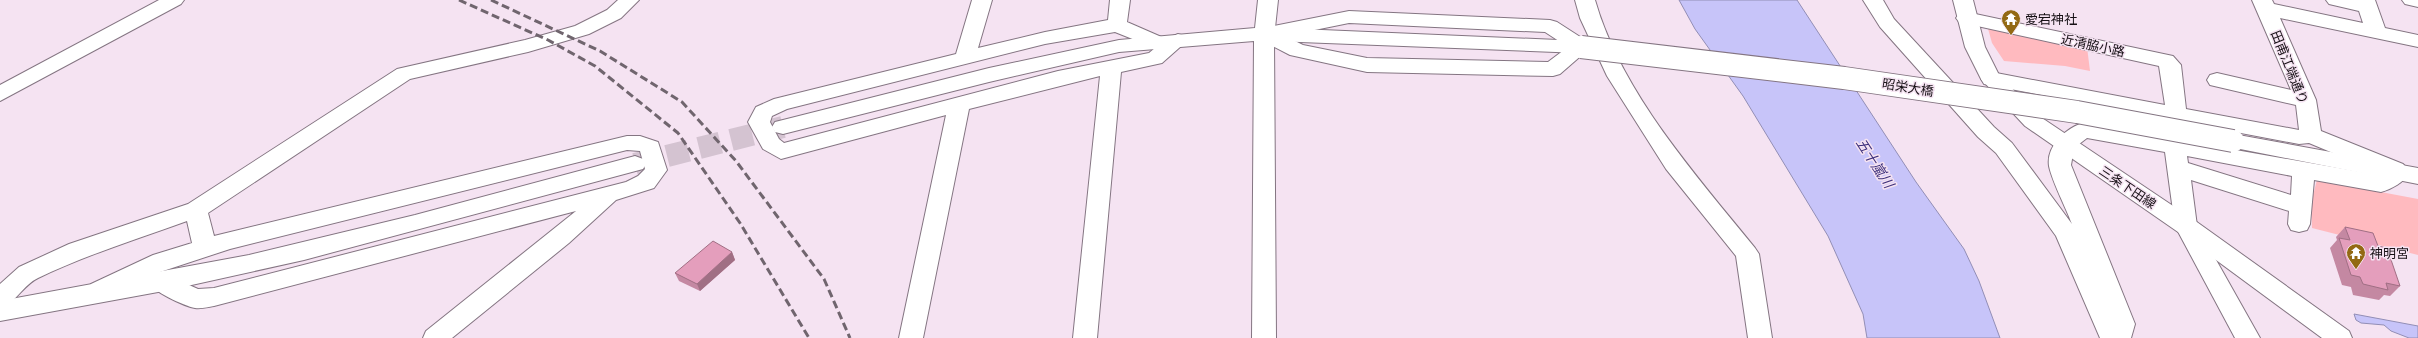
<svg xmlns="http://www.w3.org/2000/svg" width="2418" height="338" font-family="Cabin,'Noto Sans JP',sans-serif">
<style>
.green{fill:#ffbabf}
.water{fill:#c7c4f9;stroke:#928eb5}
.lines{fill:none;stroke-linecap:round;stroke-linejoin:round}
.secondary-tunnel{stroke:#d4c3d1;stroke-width:22;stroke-dasharray:22 11;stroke-linecap:butt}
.street-casing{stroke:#847582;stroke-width:2}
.secondary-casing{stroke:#847582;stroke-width:2}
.street{fill:#fff;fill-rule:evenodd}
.secondary{fill:#fff;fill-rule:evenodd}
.rail{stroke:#70656e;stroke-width:3;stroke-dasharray:8 4;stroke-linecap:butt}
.secondary-bridge-casing{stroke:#847582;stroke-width:24;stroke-linecap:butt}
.secondary-bridge{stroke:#fff;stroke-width:22}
.wall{fill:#c488a2}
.shaded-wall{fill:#a06f84}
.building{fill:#e49ebc;stroke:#a06f84}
.labels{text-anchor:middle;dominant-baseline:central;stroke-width:3;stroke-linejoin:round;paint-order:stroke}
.poi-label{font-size:13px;fill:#161015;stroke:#f5e3f2;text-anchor:start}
.street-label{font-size:13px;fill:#161015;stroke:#f5e3f2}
.water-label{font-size:14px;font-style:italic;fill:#3e317c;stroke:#f5e3f2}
</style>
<rect width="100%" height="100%" fill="#f5e3f2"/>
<path class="green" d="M1987 25 2087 47 2090 71 2065 66 2004 61 1992 43Z
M2317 180 2418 199V255L2312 228 2311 203Z"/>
<path class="water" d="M1679 0H1797L1916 182 1964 249 1979 281 2000 338H1867L1863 314 1828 236 1743 96 1695 29Z
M2354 314 2418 326V338H2409L2391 331 2384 325 2361 323 2356 320Z"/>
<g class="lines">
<path class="secondary-tunnel" d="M635 164 783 127"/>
<g class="street-casing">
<path id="street" d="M159 0H184L181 4 0 101V85Z
M618 0H639L621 18 589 34 528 52 410 79 208 213 214 236 627 136H640L658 142 667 170 654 188 616 200 569 243 452 338H423L426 331 576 211 214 306C208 307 201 309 195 308 184 306 152 291 147 281L149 277C133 285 109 303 91 298L87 291 91 284 153 255 192 243 187 221C137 239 86 255 38 278 23 285 16 303 0 308V284L19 267 69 244 188 204 397 69 525 40 575 26 607 10ZM627 150 640 151 645 169 638 176 626 182 214 288 198 289 160 272 230 249Z
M972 0H992L978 48 1045 32 1108 20 1110 0H1130L1127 22 1166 39 1178 34 1185 36 1188 40 1162 63 1121 72 1097 338H1073L1100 76 969 109 923 338H899L946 115 781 159 763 149 748 122 756 107 774 99 956 54ZM1115 32 1155 48 1149 53 1058 71 784 143 779 139 770 122 772 116 787 109 1045 44Z
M1575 0H1595C1621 92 1696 175 1755 248L1759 254 1772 338H1748L1736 256 1666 169 1607 76 1580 18Z
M1863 0H1883L1894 19 1994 127 2012 143 2072 224C2066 208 2052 181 2049 166 2046 146 2066 128 2083 123L2378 175 2381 173 2309 143 2299 144 1984 84 1981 79 1984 74 1991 72 2165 105 2159 66 1959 22 1956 18 1959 14 1966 12 2173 56 2181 65 2186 109 2299 130 2296 105 2210 85 2207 80 2210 75 2217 73 2291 90 2252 0H2272L2274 4 2363 23 2359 11 2329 4 2326 0H2375L2385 28 2418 35V47L2280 18 2316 100 2321 131 2403 164 2410 172C2404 182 2392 189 2381 192L2314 180 2310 224 2307 230 2299 232 2291 230 2288 224 2289 211 2191 180 2197 226 2260 338H2235L2175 226 2165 152 2087 138 2074 148 2071 165 2135 324 2131 338H2100L2056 236 1996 153 1978 137 1880 27ZM2187 156 2292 176 2291 195 2188 163Z
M2402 0H2418V7L2405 4Z
M1349 11 1550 20 1557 22 1588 42 1591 47 1560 74 1553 76 1367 72 1290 55 1257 38 1254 34 1257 30 1264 28ZM1349 23 1545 32 1568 47 1548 62 1367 58 1303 45 1285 36Z"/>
</g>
<g class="secondary-casing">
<path id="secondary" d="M1258 0H1278L1275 28 1581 41 1588 42 1591 47 1588 52 1581 53 1274 41 1276 338H1252L1254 41 1119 52 989 82 783 134 775 132 772 127 775 122 783 120 989 68 1119 40 1255 28Z
M1953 0H1973L1985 47 1999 75 2039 116 2194 220 2349 331 2352 338H2322L2178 232 2025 126 1981 79 1965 47Z
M2233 134 2418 168V184L2225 146 2222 141 2225 136Z
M635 156 643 159 646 164 643 169 304 260 169 290 0 321V301L249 255 415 215Z"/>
</g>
<use href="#street" class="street"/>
<use href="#secondary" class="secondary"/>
<path class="rail" d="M459 0 548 40 595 66 678 133 740 223 809 338
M491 0 600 51 682 102 736 161 824 279 850 338"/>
<g class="secondary-bridge-casing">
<path id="secondary-bridge" d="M1581 47 1844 78 2077 112 2233 141"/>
</g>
<use href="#secondary-bridge" class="secondary-bridge"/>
</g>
<path class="wall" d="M2345 227 2378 246 2400 286 2390 296 2384 295 2379 300 2353 295 2351 287 2342 285 2330 248 2337 240 2336 237Z
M732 252 735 260 700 291 679 281 675 273Z"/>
<path class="shaded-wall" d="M732 252 735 260 700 291 697 284Z"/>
<path class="building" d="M2345 227 2373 233 2378 246 2387 248 2400 286 2386 283 2388 290 2363 284 2360 277 2351 275 2339 238 2350 240Z
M713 241 732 252 697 284 675 273Z"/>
<defs>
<g id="temple-pin" transform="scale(1)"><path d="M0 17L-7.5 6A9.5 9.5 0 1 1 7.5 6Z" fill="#936913" stroke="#f5e3f2"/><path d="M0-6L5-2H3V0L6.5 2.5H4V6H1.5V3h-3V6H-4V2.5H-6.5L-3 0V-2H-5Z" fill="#fff"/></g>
</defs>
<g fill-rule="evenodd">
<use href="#temple-pin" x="2011" y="19"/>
<use href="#temple-pin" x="2356" y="253"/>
</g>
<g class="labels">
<g class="poi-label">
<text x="2025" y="19">愛宕神社</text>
<text x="2370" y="253">神明宮</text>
</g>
<g class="street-label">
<text transform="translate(2093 45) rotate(12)">近清脇小路</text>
<text transform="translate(2290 67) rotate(68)">田甫江端通り</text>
<text transform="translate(1908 87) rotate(9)">昭栄大橋</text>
<text transform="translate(2128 187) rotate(34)">三条下田線</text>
</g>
<g class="water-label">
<text transform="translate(1875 163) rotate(57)">五十嵐川</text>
</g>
</g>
</svg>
